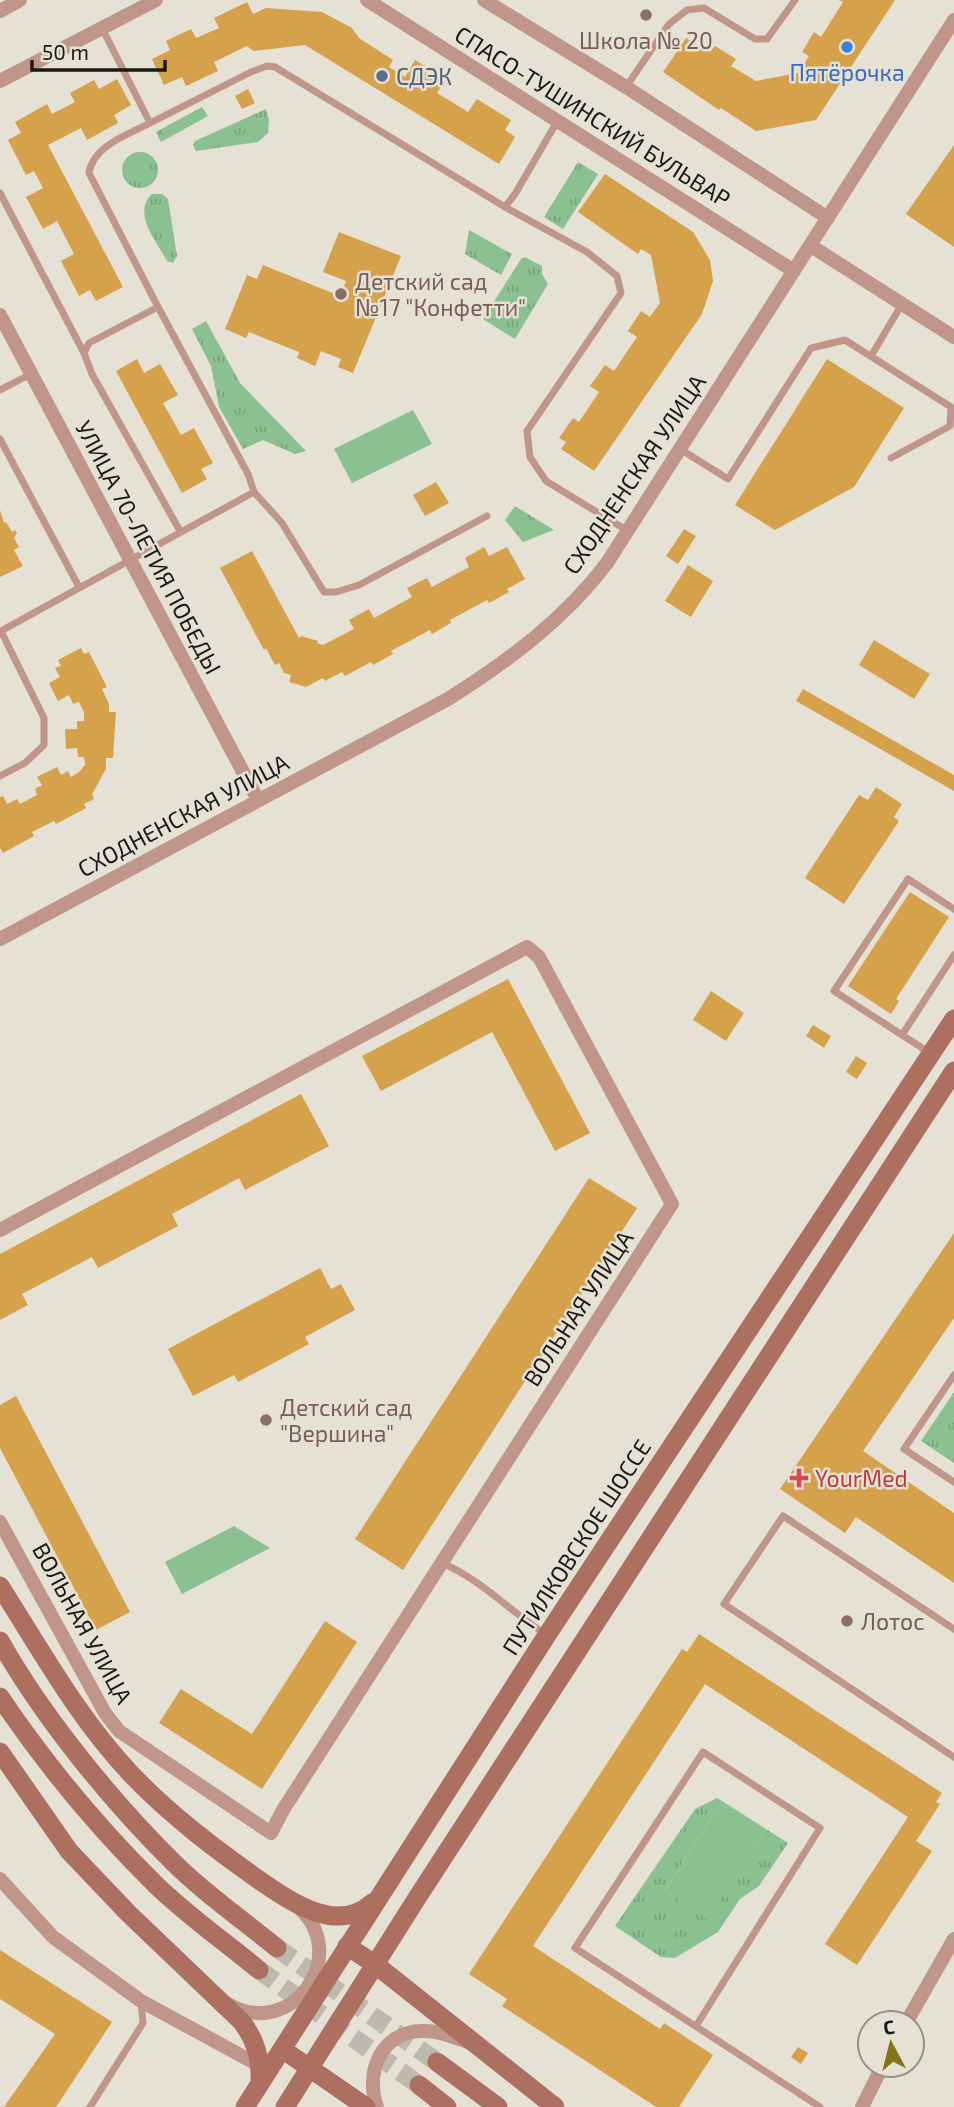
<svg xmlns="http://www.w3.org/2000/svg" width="954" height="2107" font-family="'Exo 2',sans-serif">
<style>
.park{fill:url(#park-tufts)}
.garden{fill:#8bc091}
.building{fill:#d5a14b}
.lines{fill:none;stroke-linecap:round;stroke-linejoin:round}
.secondary-tunnel{stroke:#bdb9af;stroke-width:19;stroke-dasharray:19 10;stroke-linecap:butt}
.lane{stroke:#c0968a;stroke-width:7}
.street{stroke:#c0968a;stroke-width:14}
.secondary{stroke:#ad7060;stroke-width:19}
.education-dot{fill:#8d6e63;stroke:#e5e1d5;stroke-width:2.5}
.shop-dot{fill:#3f7fe0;stroke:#e5e1d5;stroke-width:2.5}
.service-dot{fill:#5c6f8a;stroke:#e5e1d5;stroke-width:2.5}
.health-dot{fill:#e0444e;stroke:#e5e1d5;stroke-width:2.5}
.labels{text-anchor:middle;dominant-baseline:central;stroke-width:5;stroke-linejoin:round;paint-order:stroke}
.education-label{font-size:23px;fill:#785e54;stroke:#e5e1d5;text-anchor:start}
.shop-label{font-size:23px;fill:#366cbe;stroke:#e5e1d5}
.service-label{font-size:23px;fill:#4e5e75;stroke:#e5e1d5;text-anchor:start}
.street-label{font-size:23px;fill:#1b1915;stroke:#e5e1d5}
.health-label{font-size:23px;fill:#be3a42;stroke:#e5e1d5;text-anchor:start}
</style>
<defs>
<pattern id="park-tufts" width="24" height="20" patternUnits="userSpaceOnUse" patternTransform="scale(1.75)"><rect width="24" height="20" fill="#8bc091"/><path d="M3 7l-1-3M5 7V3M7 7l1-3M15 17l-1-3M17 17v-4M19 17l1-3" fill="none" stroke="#77a47c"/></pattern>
</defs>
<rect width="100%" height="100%" fill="#e5e1d5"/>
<path class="park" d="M202 107 208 116 161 142 156 132Z
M266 109 269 120 268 133 258 142 196 151 193 145 195 141Z
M122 170a18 18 0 1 1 36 0a18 18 0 1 1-36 0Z
M578 162 598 174 563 229 544 217Z
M152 194H162L168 199 177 256 173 263 167 261C156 241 132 213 152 194Z
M469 230 512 254 501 275 465 254Z
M525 257 542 266V274L548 284 515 339 483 319 521 259Z
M206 321 240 383 306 451 295 454 263 440 243 449 219 407 211 366 192 329Z
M515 506 554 530 523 542 505 520Z
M954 1392V1463L921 1441Z
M717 1798 722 1801 665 1891 708 1918 766 1829 788 1843 759 1886 740 1899 718 1932 675 1958 661 1957 615 1926 695 1809Z"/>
<path class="garden" d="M413 410 432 444 352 483 334 449Z
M234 1526 270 1548 182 1594 165 1562Z
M722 1801 766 1829 708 1919 665 1891Z"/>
<path class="building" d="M839 0H895L816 120 756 131 721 108 719 110 663 72 686 38 710 52 715 46 736 59 731 66 756 81 798 73 809 56 802 52 814 32 821 37 843 2Z
M247 2 253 14 266 8 322 12 352 28 359 38 393 60 389 67 405 77 415 60 446 79 437 93 468 112 477 99 511 120 505 130 515 137 499 164 305 45 253 51 247 46 214 62 218 71 186 86 182 77 164 85 152 59 170 50 166 41 191 29 196 38 219 28 214 18Z
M117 79 131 105 114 115 118 123 87 140 81 128 48 145 123 287 96 301 90 290 79 296 61 261 74 254 57 221 43 229 26 197 43 188 34 171 26 175 8 140 21 133 15 122 47 104 52 114 75 102 70 93 94 80 99 89Z
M248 89 255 103 242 109 235 96Z
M954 145V247L906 214Z
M605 174 693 232 710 260 713 281 702 314 594 471 561 449 566 442 559 438 573 418 579 422 599 392 590 386 605 365 614 371 637 337 628 331 641 311 650 317 660 303 651 255 641 249 638 254 578 212Z
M339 232 401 256 353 373 338 367 341 359 321 351 315 366 297 358 299 352 249 332 246 338 225 329 247 275 257 279 263 265 340 296 346 281 323 272Z
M137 359 144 373 160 364 178 395 163 403 181 435 194 428 213 463 201 469 207 479 182 493 116 371Z
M827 359 904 408 854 487 775 530 735 505Z
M436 482 449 503 425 516 413 495Z
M0 510 4 523 6 522 12 532 15 530 17 533 14 538 19 547 14 550 23 566 0 577Z
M684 529 696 536 678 564 666 556Z
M484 547 489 556 507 547 525 579 507 589 509 592 489 603 487 600 450 620 451 623 432 634 430 630 391 651 393 654 373 665 371 662 345 676 342 672 325 681 323 678 306 687 289 682 291 675 284 673 279 663 275 665 266 648 264 650 220 568 252 551 299 638 301 636 318 641 317 643 323 645 354 629 349 620 369 609 374 618 412 597 407 588 427 578 432 587 469 567 465 558Z
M688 565 713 581 691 617 665 601Z
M874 640 930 674 914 699 859 665Z
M81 648 84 654 89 652 107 687 102 689 109 704V712H116L113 758H106V769L92 794 94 799 84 804 86 808 56 824 54 821 32 832 34 836 3 853 0 848V797L3 796 7 804 17 799 20 804 37 795 35 789 42 785 37 777 57 767 61 775 68 771 71 777 79 772 85 765 84 757H78L77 748 66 749 65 729H77V721H84V712L79 702 73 704 69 695 58 701 49 683 60 677 55 668 61 666 58 660Z
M803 689 954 775V791L796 701Z
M876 787 902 804 894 817 899 821 844 904 805 878 859 795 868 800Z
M910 892 949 917 896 999 899 1001 891 1014 848 986Z
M508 979 590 1133 555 1151 492 1032 381 1091 362 1056Z
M711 991 744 1013 726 1041 693 1020Z
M813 1025 831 1036 824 1048 806 1036Z
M856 1056 867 1063 857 1079 846 1072Z
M301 1094 329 1146 245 1190 239 1178 172 1214 178 1226 98 1268 92 1257 22 1294 28 1305 0 1320V1254Z
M589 1178 637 1208 403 1570 355 1539Z
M954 1233V1318L863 1451 954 1513V1583L856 1517 845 1533 780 1489Z
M320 1268 331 1289 341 1284 355 1310 305 1337 309 1344 238 1382 234 1375 193 1396 168 1349Z
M16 1396 130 1612 96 1630 0 1448V1405Z
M325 1621 357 1642 262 1789 159 1723 181 1689 252 1734Z
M699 1634 942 1793 936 1802 940 1804 916 1841 932 1851 857 1965 825 1944 908 1817 705 1684 533 1946 660 2029 664 2023 713 2055 679 2107H656L502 2006 507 1999 469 1974 682 1649 687 1652Z
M0 1950 112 2022 56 2107H4L55 2034 0 1999Z
M798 2047 808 2053 801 2064 791 2057Z"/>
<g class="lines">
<path class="secondary-tunnel" d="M277 1948 437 2062
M259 1970 419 2085"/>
<path class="lane" d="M102 28 150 123 251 72 267 66 275 67 505 207 515 194 558 120
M626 87 669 24 687 10 704 8 755 39H767L795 0
M0 193 84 353
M505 207 587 252 617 276 621 293 527 431 530 457 546 481 628 531
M158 307 89 343 84 353 92 374 180 531
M871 356 902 304
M0 390 31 374
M0 439 79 587
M680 449 728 479 811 348 845 340 951 407 950 426 891 458
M254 492 282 523 324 592H336L359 585 487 516
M0 776 25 763 44 745V718L1 631 254 492 248 474 157 305 89 173C93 146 127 135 150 123
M902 1035 954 955
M930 1053 834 991 908 879 954 909
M954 1375 904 1449 954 1482
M442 1563C480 1579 510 1611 545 1634
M954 1629 783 1516 724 1604 954 1757
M696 2026 820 1828 703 1752 575 1948 820 2107
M90 2107 143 2023 141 2001"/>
<path class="street" d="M367 0 794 271
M484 0 626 87 828 218
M0 11 20 0
M0 81 156 0
M811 246 954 337
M0 315 258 800
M0 939 448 699C508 661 564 620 607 563L954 20
M0 1230 527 947 539 957 672 1204 283 1810 271 1833 119 1731 105 1713 0 1522
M0 1879 53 1937 141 2001 264 2068
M228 2004C291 2041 353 1956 298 1907
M906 2023 954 1939
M377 2107C365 2073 380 2033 421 2031 437 2030 453 2037 468 2042
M862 2107 883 2065"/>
<path class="secondary" d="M0 1586C41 1650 78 1718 131 1774 170 1815 215 1849 262 1882 293 1903 337 1934 372 1903
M0 1641C42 1716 112 1802 174 1863 205 1894 243 1920 277 1948
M0 1697C46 1765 98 1828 156 1885 188 1916 225 1942 259 1970
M0 1752 69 1851 128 1913 242 2022C256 2041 261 2059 260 2083
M347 1946 376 1965 555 2107
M282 2049 366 2107
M437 2062 498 2107
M419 2085 447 2107
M245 2107 547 1635 954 1019
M285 2107 417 1898 954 1071"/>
</g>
<g class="education-dot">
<circle cx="646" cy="15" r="7"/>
<circle cx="341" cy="294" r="7"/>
<circle cx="266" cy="1420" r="7"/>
<circle cx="847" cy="1621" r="7"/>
</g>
<circle class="shop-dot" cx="847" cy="47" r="7"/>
<circle class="service-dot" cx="382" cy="76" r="7"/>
<path class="health-dot" d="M795.5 1467.5h7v7h7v7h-7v7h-7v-7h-7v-7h7z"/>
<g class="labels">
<g class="education-label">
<text x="646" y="40" text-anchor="middle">Школа № 20</text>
<text x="355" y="281">Детский сад<tspan x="355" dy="26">№17 "Конфетти"</tspan></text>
<text x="280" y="1407">Детский сад<tspan x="280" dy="26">"Вершина"</tspan></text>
<text x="861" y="1621">Лотос</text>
</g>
<g class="shop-label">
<text x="847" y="72">Пятёрочка</text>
</g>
<g class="service-label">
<text x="396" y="76">СДЭК</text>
</g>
<g class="street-label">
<text transform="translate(593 116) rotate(32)">СПАСО-ТУШИНСКИЙ БУЛЬВАР</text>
<text transform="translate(634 474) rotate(-56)">СХОДНЕНСКАЯ УЛИЦА</text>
<text transform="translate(149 547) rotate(62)">УЛИЦА 70-ЛЕТИЯ ПОБЕДЫ</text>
<text transform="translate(183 815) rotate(-28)">СХОДНЕНСКАЯ УЛИЦА</text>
<text transform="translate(578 1308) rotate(-57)">ВОЛЬНАЯ УЛИЦА</text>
<text transform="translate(576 1547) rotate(-57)">ПУТИЛКОВСКОЕ ШОССЕ</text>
<text transform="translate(83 1623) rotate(61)">ВОЛЬНАЯ УЛИЦА</text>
</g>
<g class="health-label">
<text x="815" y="1478">YourMed</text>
</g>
</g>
<g transform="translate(891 2044) rotate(353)"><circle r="33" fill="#e5e1d5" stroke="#949188" stroke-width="2"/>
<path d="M0-5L12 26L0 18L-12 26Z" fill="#827517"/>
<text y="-10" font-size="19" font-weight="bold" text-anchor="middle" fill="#1b1915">С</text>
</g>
<path d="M32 60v10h133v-10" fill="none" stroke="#1b1915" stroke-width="3.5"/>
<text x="42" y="60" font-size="21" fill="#1b1915" stroke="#e5e1d5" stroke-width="5" paint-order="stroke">50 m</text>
</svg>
